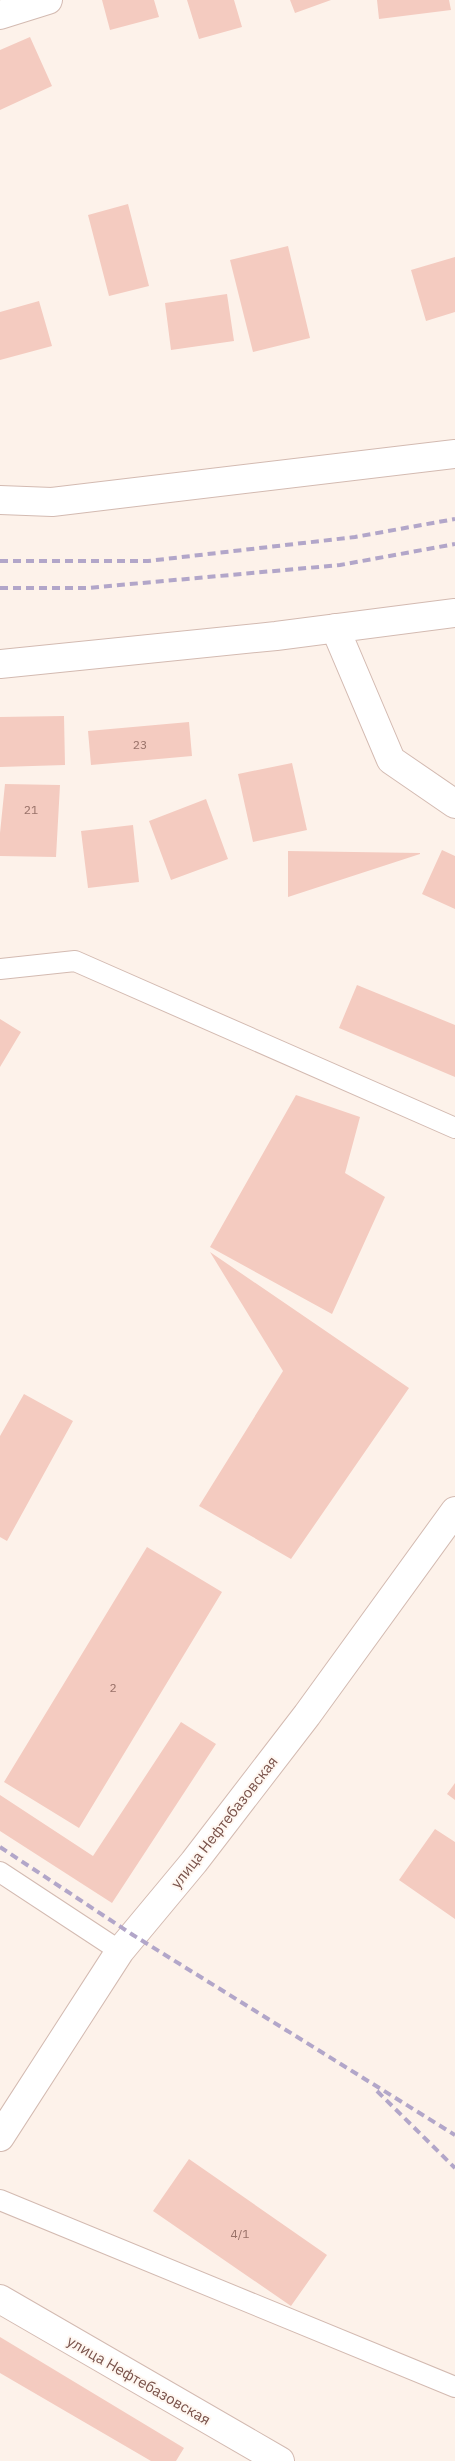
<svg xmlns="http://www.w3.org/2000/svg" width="455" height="2461" font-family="'IBM Plex Sans',sans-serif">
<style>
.building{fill:#f4cbc0}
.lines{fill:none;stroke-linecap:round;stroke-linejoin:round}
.lane-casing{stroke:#d3bab1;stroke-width:22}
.street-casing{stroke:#d3bab1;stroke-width:30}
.lane{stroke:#fff;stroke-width:20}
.street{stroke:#fff;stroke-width:28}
.rail{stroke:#b2a6c9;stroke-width:4;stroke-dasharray:8 5;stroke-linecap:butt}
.labels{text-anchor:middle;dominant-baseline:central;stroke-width:4;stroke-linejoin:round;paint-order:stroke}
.number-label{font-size:12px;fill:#987168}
.street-label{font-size:15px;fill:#7a534b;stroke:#fff7f1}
</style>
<rect width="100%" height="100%" fill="#fdf2ea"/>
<path class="building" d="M102 0H154L159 17 110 30Z
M187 0H234L242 27 199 39Z
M290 0H331L295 13Z
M377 0H449L451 10 379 19Z
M30 37 52 86 0 110V50Z
M128 204 149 286 109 296 88 215Z
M288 246 310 338 253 352 230 260Z
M455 257V312L426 321 411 270Z
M227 294 234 341 171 350 165 303Z
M39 301 52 346 0 360V312Z
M64 716 65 765 0 767V717Z
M189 722 192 756 91 765 88 731Z
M292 763 307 830 253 842 238 774Z
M5 784 60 785 56 857 0 856V833Z
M206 799 228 859 171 880 149 821Z
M133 825 139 882 88 888 81 831Z
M442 850 455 856V909L422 894Z
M288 851 420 853V854L288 897Z
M357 985 455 1025V1077L339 1028Z
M0 1019 21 1032 0 1067Z
M296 1095 360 1117 345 1173 385 1197 332 1314 210 1247Z
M210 1252 409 1388 291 1559 199 1506 283 1371Z
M24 1394 73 1421 7 1541 0 1537V1436Z
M147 1547 222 1592 79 1828 4 1782Z
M181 1722 216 1744 112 1903 0 1831V1795L93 1856Z
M455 1783V1800L447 1794Z
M435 1829 455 1842V1919L399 1880Z
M189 2159 327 2255 291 2306 153 2211Z
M0 2337 184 2448 176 2461H151L0 2373Z"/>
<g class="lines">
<g class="lane-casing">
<path id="lane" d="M0 969 75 961 455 1128
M0 1872 120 1951
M0 2200 455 2387"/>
</g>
<g class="street-casing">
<path id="street" d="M0 15 48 0
M0 500 52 502 455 454
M335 628 391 760 455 804
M0 664 276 636 455 613
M0 2137 120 1951 194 1862 307 1715 455 1511
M0 2299 280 2461"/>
</g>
<use href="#lane" class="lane"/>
<use href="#street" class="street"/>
<path class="rail" d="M0 561H148L355 537 455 519
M0 588H87L340 565 455 544
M0 1847 133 1935 455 2135
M377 2091 455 2168"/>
</g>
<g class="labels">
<g class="number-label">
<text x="140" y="744">23</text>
<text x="31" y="809">21</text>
<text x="113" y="1687">2</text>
<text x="240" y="2233">4/1</text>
</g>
<g class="street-label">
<text transform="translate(224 1822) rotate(-52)">улица Нефтебазовская</text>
<text transform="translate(139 2380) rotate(30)">улица Нефтебазовская</text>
</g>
</g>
</svg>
